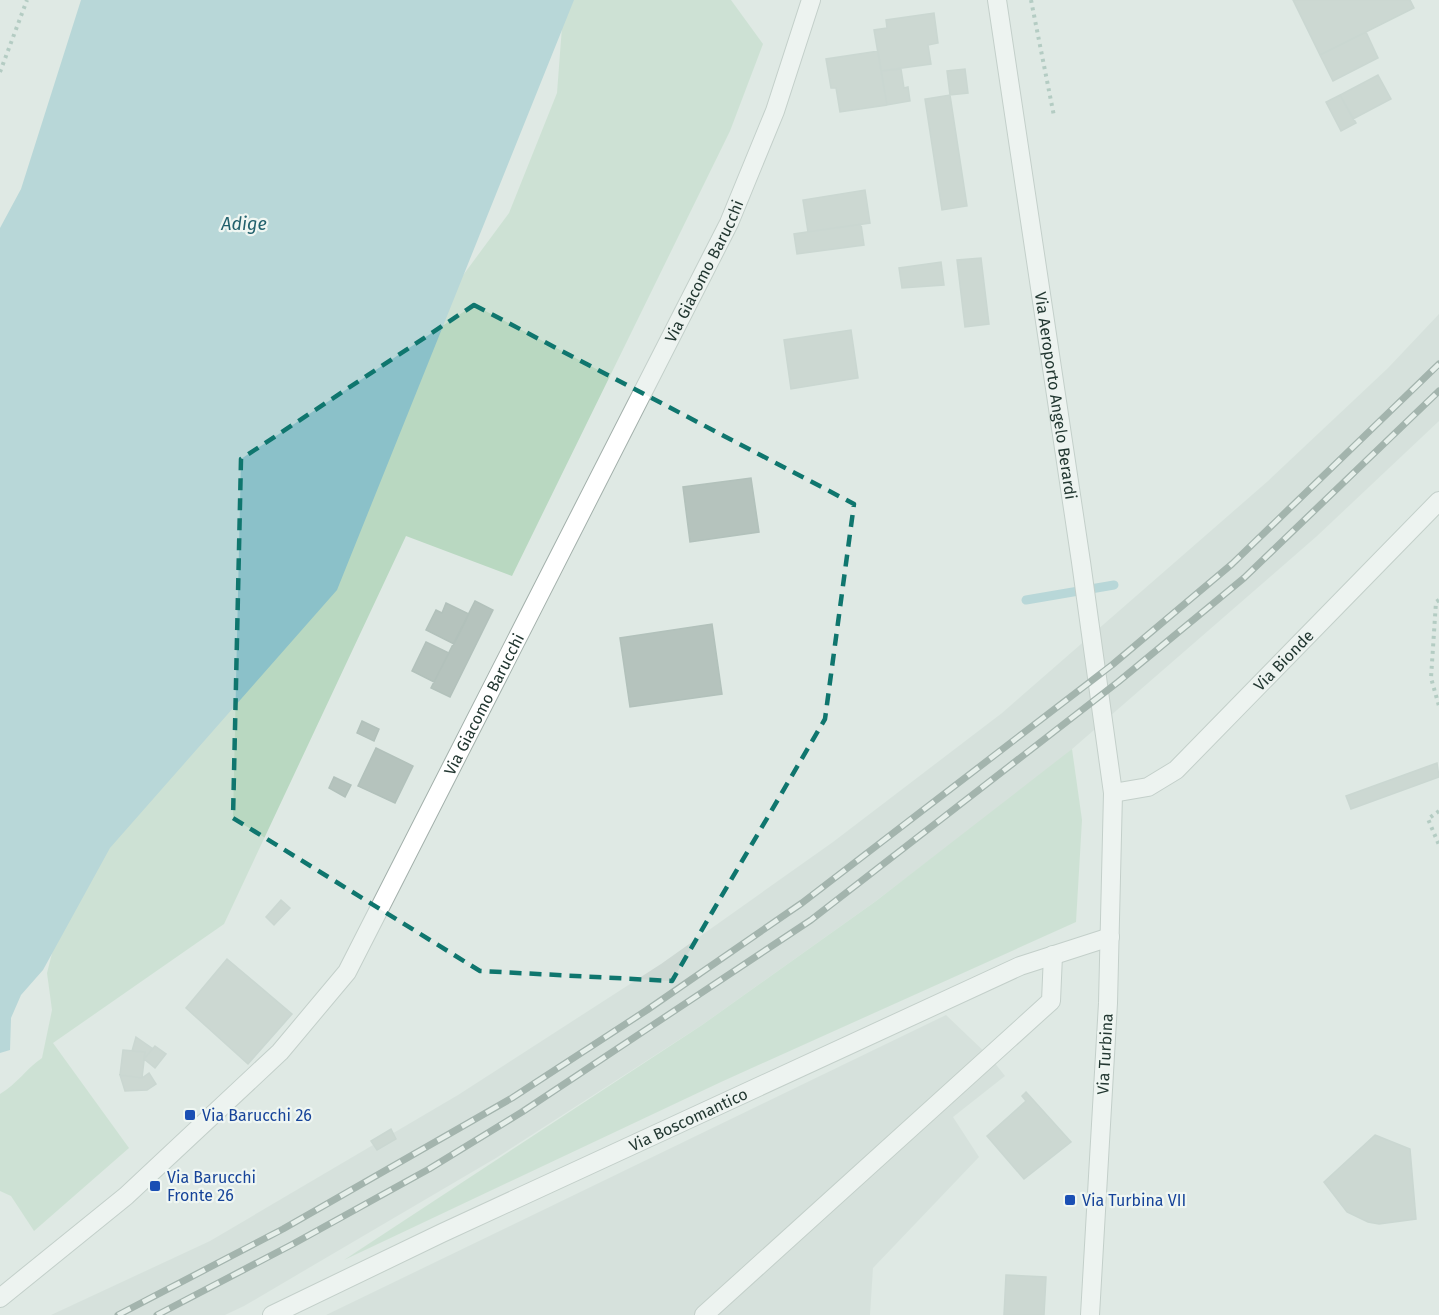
<svg xmlns="http://www.w3.org/2000/svg" width="1439" height="1315" font-family="'Fira Sans',sans-serif">
<style>
.built{fill:#cdd8d3}
.green{fill:#b9d8c1}
.water{fill:#8bc1c9}
.lines{fill:none;stroke-linecap:round;stroke-linejoin:round}
.stream{stroke:#8bc1c9;stroke-width:9}
.building{fill:#b5c3bd;stroke:#b2c1bb;stroke-width:1.5}
.minor-casing{stroke:#a3b0ab;stroke-width:20}
.path{stroke:#82a99c;stroke-width:4;stroke-dasharray:3 4.5;stroke-linecap:butt}
.minor{stroke:#fff;stroke-width:18}
.rail-casing{stroke:#5c736c;stroke-width:7}
.rail{stroke:#eff6f2;stroke-width:4.5;stroke-dasharray:14;stroke-linecap:butt}
.marked{fill:none;stroke:#0f766e;stroke-width:4.5;stroke-dasharray:12 8;stroke-linejoin:round}
.transit-dot{fill:#1a4fb4;stroke:#eff6f2;stroke-width:2}
.labels{text-anchor:middle;dominant-baseline:central;stroke-width:4.5;stroke-linejoin:round;paint-order:stroke}
.street-label{font-size:16px;fill:#223731;stroke:#eff6f2}
.transit-label{font-size:16px;fill:#164399;stroke:#eff6f2;text-anchor:start}
.water-label{font-size:18px;font-style:italic;fill:#22616d;stroke:#eff6f2}
</style>
<rect width="100%" height="100%" fill="#dfe9e4"/>
<path class="built" d="M1439 314V421L1317 536 1048 770 876 901 702 1025 496 1158 244 1306 225 1315H51L210 1241 458 1095 661 964 833 842 1002 713 1268 481 1388 368Z
M946 1015 990 1057 1005 1076 953 1117 979 1157 873 1268 870 1315H326Z"/>
<path class="green" d="M564 0H731L763 44 730 131 512 576 406 536 224 924 53 1043 129 1148 34 1231 11 1196 0 1191V1094C17 1084 26 1069 42 1058L52 1010 47 973 74 866 413 343 509 213 557 93Z
M1072 749 1082 820 1076 922 721 1082 344 1260 702 1025 876 901Z"/>
<path class="water" d="M81 0H574L337 590 110 848 43 970 21 995 11 1018 10 1050 0 1053V228L21 189Z"/>
<g class="lines">
<path class="stream" d="M1026 600 1114 585"/>
</g>
<path class="building" d="M1293 0H1410L1414 8 1320 55Z
M934 13 938 43 928 45 931 64 881 71 874 30 887 28 886 20Z
M1366 32 1378 58 1333 81 1320 55Z
M878 51 887 105 840 112 836 88H831L826 59Z
M901 69 904 88 908 87 910 101 887 105 881 71Z
M965 69 968 93 950 95 947 71Z
M1378 75 1391 99 1353 119 1340 95Z
M950 95 967 206 942 210 925 99Z
M1340 95 1356 123 1341 131 1326 102Z
M865 190 870 223 808 232 803 200Z
M861 224 864 245 797 254 794 234Z
M981 258 989 324 965 327 957 260Z
M941 262 944 285 902 288 899 268Z
M851 330 858 378 791 389 784 340Z
M751 478 759 532 690 542 683 487Z
M475 601 493 610 450 697 431 688Z
M446 603 469 614 454 644 426 630 436 610 442 613Z
M712 624 722 694 630 707 620 638Z
M426 642 449 653 434 682 412 671Z
M362 721 379 729 374 741 357 733Z
M376 748 413 766 395 803 358 786Z
M1437 763 1439 777 1351 809 1346 796Z
M334 777 351 785 345 797 329 788Z
M281 900 290 908 274 925 266 917Z
M227 959 292 1014 248 1064 186 1008Z
M136 1037 153 1049 144 1059 145 1052 132 1051Z
M155 1046 166 1054 155 1068 144 1059Z
M123 1050 145 1052 142 1078 120 1075Z
M149 1073 156 1084 147 1090 125 1091 120 1075 142 1078Z
M1026 1092 1071 1142 1024 1179 987 1136 1026 1101 1022 1096Z
M391 1129 396 1139 377 1150 371 1141Z
M1375 1135 1410 1149 1416 1219 1379 1224 1368 1222 1347 1212 1324 1182Z
M1006 1275 1046 1277 1044 1315H1004Z"/>
<g class="lines">
<g class="minor-casing">
<g id="minor">
<path id="s1" d="M997 0 1081 562 1113 793 1108 1003 1090 1315"/>
<path id="s2" d="M1113 793 1148 787 1176 770 1439 501"/>
<path id="s3" d="M0 1298 126 1196 280 1052 347 972 729 223 775 111 811 0"/>
<path id="s4" d="M272 1315 442 1233 1020 966 1110 937"/>
<path d="M704 1315 1051 1001 1053 955"/>
</g>
</g>
<path class="path" d="M1031 0 1054 116
M0 72 27 0
M1439 600 1436 602 1431 678 1439 706
M1439 811 1428 819 1439 845"/>
<use href="#minor" class="minor"/>
<g class="rail-casing">
<path id="rail" d="M118 1315 283 1229 512 1098 647 1010 802 903 1112 665 1232 564 1439 364
M157 1315 293 1244 429 1169 522 1112 811 920 1118 682 1244 578 1439 391"/>
</g>
<use href="#rail" class="rail"/>
</g>
<path d="M0 0H1439V1315H0ZM474 305 854 504 825 719 672 981 480 971 233 818 241 459Z" fill="#dfe9e4" fill-opacity=".55" fill-rule="evenodd"/>
<path class="marked" d="M474 305 854 504 825 719 672 981 480 971 233 818 241 459Z"/>
<g class="transit-dot">
<rect x="184" y="1109" width="12" height="12" rx="3"/>
<rect x="149" y="1180" width="12" height="12" rx="3"/>
<rect x="1064" y="1194" width="12" height="12" rx="3"/>
</g>
<g class="labels">
<g class="street-label">
<text stroke="none"><textPath href="#s3" startOffset="1264">Via Giacomo Barucchi</textPath></text>
<text stroke="none"><textPath href="#s1" startOffset="400">Via Aeroporto Angelo Berardi</textPath></text>
<text stroke="none"><textPath href="#s2" startOffset="222">Via Bionde</textPath></text>
<text stroke="none"><textPath href="#s3" startOffset="778">Via Giacomo Barucchi</textPath></text>
<text transform="translate(1105 1054) rotate(-87)">Via Turbina</text>
<text stroke="none"><textPath href="#s4" startOffset="460">Via Boscomantico</textPath></text>
</g>
<g class="transit-label">
<text x="202" y="1115">Via Barucchi 26</text>
<text x="167" y="1177">Via Barucchi<tspan x="167" dy="18">Fronte 26</tspan></text>
<text x="1082" y="1200">Via Turbina VII</text>
</g>
<g class="water-label">
<text x="244" y="224">Adige</text>
</g>
</g>
</svg>
